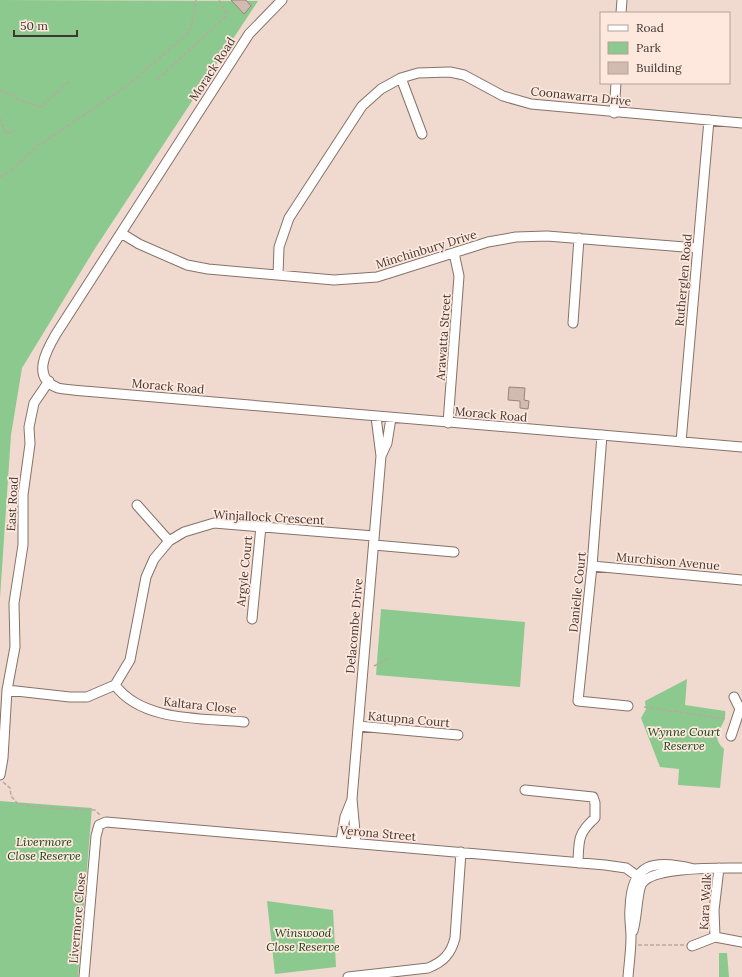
<svg xmlns="http://www.w3.org/2000/svg" width="742" height="977" font-family="Lora,serif">
<style>
.green{fill:#8cc98e}
.building{fill:#d1bbb1;stroke:#97837a}
.lines{fill:none;stroke-linecap:round;stroke-linejoin:round}
.minor-casing{stroke:#867269;stroke-width:11}
.path{stroke:#baa89f;stroke-width:1.5;stroke-dasharray:4 2;stroke-linecap:butt}
.minor{stroke:#fff;stroke-width:9}
.labels{text-anchor:middle;dominant-baseline:central;stroke-width:3.5;stroke-linejoin:round;paint-order:stroke}
.street-label{font-size:12px;fill:#403733;stroke:#fee7dc}
.park-label{font-size:12px;font-style:italic;fill:#114217;stroke:#fee7dc}
</style>
<rect width="100%" height="100%" fill="#f0dacf"/>
<path class="green" d="M0 0 258 1 94 250 22 368 11 435 0 598Z
M381 609 525 622 520 687 376 675Z
M687 679 685 705 725 711C728 727 707 733 724 749L720 788 678 785 679 769 660 767 641 718 646 709 645 701Z
M0 801 92 808 78 977H0Z
M267 901 333 910 336 967 275 974Z
M719 953H727L729 977H719Z"/>
<path class="building" d="M231 0H246L251 6 244 14Z
M509 387 525 388 524 400 529 401 528 409 520 408V401L508 400Z"/>
<g class="lines">
<g class="minor-casing">
<path id="minor" d="M282 0 249 34 56 334C46 351 31 378 58 388 66 390 76 390 84 391L742 447
M621 13 622 0
M401 78 422 134
M614 113 616 83
M121 233 139 244 187 265 208 269 334 280 377 277 488 242 516 237 547 236 697 248
M278 275 279 247 289 218 362 106 381 89 401 78 418 73 450 72 464 75 503 96 531 104 742 123
M573 323 579 238
M448 423 459 276 454 253
M602 435 592 566 578 701 628 706
M681 442 709 120
M381 456 387 443 391 418
M137 505 169 541
M374 545 454 552
M592 566 742 580
M252 619 261 526
M115 685C142 722 203 718 244 722
M7 690 70 697H87L115 685 130 660 146 577 154 559 169 541 184 532 214 523 374 536
M734 697 740 709
M358 726 458 735
M731 736 740 709H742
M0 775 3 758 7 690 15 647 14 603 23 545V495L30 444 29 427 34 403 49 381
M525 790 593 797 595 803V818C577 834 579 841 578 863
M341 841 345 817 351 802
M356 843 352 799 381 456 376 417
M633 931C637 918 637 895 641 885 650 866 722 868 742 868
M715 937 714 910 719 868
M692 946 715 937 742 942
M84 977 96 836 99 825 106 822 605 865 626 868 644 881
M348 977 428 968C443 962 451 954 455 938L461 852
M628 977C629 964 631 950 631 937 631 928 629 918 630 909 631 862 654 859 694 869"/>
</g>
<path class="path" d="M157 80 227 15 219 0
M0 90 25 102 41 107 70 80
M0 118 6 134 14 130
M0 177 14 168 36 147 127 86 186 35 191 28 196 0
M374 666 390 657
M644 707 726 719
M3 782 10 788 11 796 18 804C43 809 69 809 95 810L101 816
M638 945H685"/>
<use href="#minor" class="minor"/>
</g>
<g class="labels">
<g class="street-label">
<text transform="translate(212 69) rotate(-57)">Morack Road</text>
<text transform="translate(581 96) rotate(6)">Coonawarra Drive</text>
<text transform="translate(426 249) rotate(-17)">Minchinbury Drive</text>
<text transform="translate(683 280) rotate(-85)">Rutherglen Road</text>
<text transform="translate(443 337) rotate(-86)">Arawatta Street</text>
<text transform="translate(168 386) rotate(5)">Morack Road</text>
<text transform="translate(491 414) rotate(5)">Morack Road</text>
<text transform="translate(12 504) rotate(-87)">East Road</text>
<text transform="translate(269 517) rotate(3)">Winjallock Crescent</text>
<text transform="translate(668 561) rotate(5)">Murchison Avenue</text>
<text transform="translate(244 571) rotate(-84)">Argyle Court</text>
<text transform="translate(577 592) rotate(-84)">Danielle Court</text>
<text transform="translate(354 626) rotate(-85)">Delacombe Drive</text>
<text transform="translate(200 705) rotate(6)">Kaltara Close</text>
<text transform="translate(409 719) rotate(5)">Katupna Court</text>
<text transform="translate(378 833) rotate(5)">Verona Street</text>
<text transform="translate(705 902) rotate(-87)">Kara Walk</text>
<text transform="translate(77 918) rotate(-85)">Livermore Close</text>
</g>
<g class="park-label">
<text x="684" y="731">Wynne Court<tspan x="684" dy="14">Reserve</tspan></text>
<text x="44" y="841">Livermore<tspan x="44" dy="14">Close Reserve</tspan></text>
<text x="303" y="932">Winswood<tspan x="303" dy="14">Close Reserve</tspan></text>
</g>
</g>
<rect x="600" y="12" width="130" height="72" fill="#fee7dc" stroke="#b2a198"/>
<rect x="608" y="25" width="20" height="6" fill="#ffffff" stroke="#b2a198"/>
<text x="636" y="32" font-size="12" fill="#403733">Road</text>
<rect x="608" y="42" width="20" height="12" fill="#8cc98e" stroke="#b2a198"/>
<text x="636" y="52" font-size="12" fill="#403733">Park</text>
<rect x="608" y="62" width="20" height="12" fill="#d1bbb1" stroke="#b2a198"/>
<text x="636" y="72" font-size="12" fill="#403733">Building</text>
<path d="M14 30v6h63v-6" fill="none" stroke="#403733" stroke-width="2"/>
<text x="20" y="30" font-size="12" fill="#403733" stroke="#fee7dc" stroke-width="3" paint-order="stroke">50 m</text>
</svg>
